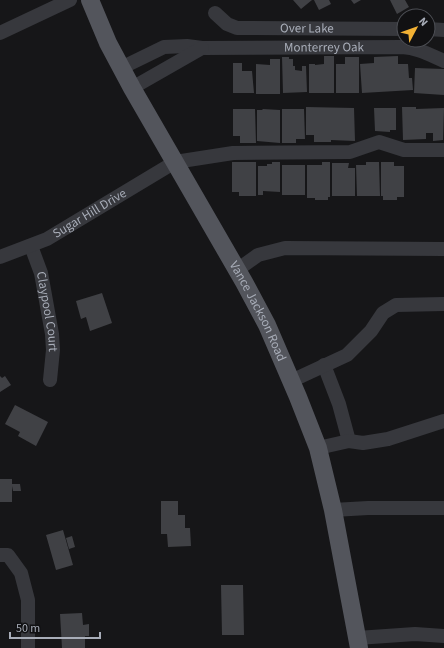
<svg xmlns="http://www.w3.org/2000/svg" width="444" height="648" font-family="'Source Sans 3',sans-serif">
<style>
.building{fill:#404145}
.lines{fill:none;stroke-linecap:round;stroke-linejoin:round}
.minor{stroke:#37383d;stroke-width:14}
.major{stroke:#53555c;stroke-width:18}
.labels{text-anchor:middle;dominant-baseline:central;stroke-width:3.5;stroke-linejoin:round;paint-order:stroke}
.street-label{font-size:13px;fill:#a8adb8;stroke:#111113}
</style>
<rect width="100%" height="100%" fill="#161618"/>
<path class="building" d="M293 0H312L301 9Z
M314 0H329L331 4 319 10Z
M351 0H361L354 4Z
M390 0H405L409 7 397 14Z
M324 56H334V93H309V64H315V65L324 64Z
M398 56V64H408L409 78H412L413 90 362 93 360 64 374 63V57Z
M282 57H289V59H293V66H295V70L302 71V66H306L307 92 283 93Z
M345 57H359V93H336V64H345Z
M270 59H280V94H256V64L270 65Z
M233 63H242V71H252L254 93H233Z
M415 68 444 69V95L414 93Z
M306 107 354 108 355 141 331 140V142H314V135H306Z
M402 107H416V109L444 108 443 140 433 141V133H426V139L403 140Z
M374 108H396V130H390V132L375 131Z
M233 109H255L256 143H240V136H233Z
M263 109 280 110V143L257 141V110H262Z
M282 109H304L305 139H296V143H282Z
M232 162H256V196H239V192H232Z
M272 162H280V192L263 191V195H258V166H267V164H272Z
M322 162H330V197H328V200H315V198H307V165H322Z
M366 162H379L380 196H357L356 165H366Z
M381 162H394V166H404V197H397V200H383V196H381Z
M332 163H349L348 168H355V196H332Z
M282 165H305V195H282Z
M102 293 112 323 90 331 86 317 81 319 76 301Z
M0 376 2 378 5 376 11 385 0 392Z
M15 405 48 422 36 446 18 436 20 432 5 424Z
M0 479H12V484H20L21 491H13L12 486V502H0Z
M161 501H178V515H185V528H190L191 546 168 547 167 534H161Z
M63 530 73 565 56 570 46 535Z
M72 536 75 547 69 549 66 538Z
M221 585H243L244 635H222Z
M82 613 83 625 89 624V636H85V648H62L60 614Z"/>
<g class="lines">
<g class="minor">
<path id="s1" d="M215 13 227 24 237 28 404 29"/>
<path d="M428 29 444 30"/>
<path d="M0 33 70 0"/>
<path id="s2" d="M121 68 164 47 187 46 202 48 402 47C418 48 430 55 444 61"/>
<path d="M132 88 202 48"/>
<path id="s3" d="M31 246 41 273 52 334 53 350 50 380"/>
<path id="s4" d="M0 257 47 239 175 162 233 153 350 152 379 142 404 150H444"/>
<path d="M237 270 258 255 285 248 444 249"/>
<path d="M324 365 339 404 349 441"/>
<path d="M291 381 347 355 371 331 383 313 396 305 444 304"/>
<path d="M318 448 349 441 363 443 388 439 444 421"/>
<path d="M333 510 368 508H444"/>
<path d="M0 555H8L21 573 28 600V648"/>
<path d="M357 638 415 634 444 636"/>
</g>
<path class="major" id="s5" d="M90 0 108 43 132 88 244 282 267 325 298 397 318 448 333 510 359 648"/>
</g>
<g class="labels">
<g class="street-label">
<text stroke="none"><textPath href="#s1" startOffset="97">Over Lake</textPath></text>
<text stroke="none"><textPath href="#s2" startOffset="208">Monterrey Oak</textPath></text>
<text stroke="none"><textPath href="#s4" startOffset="100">Sugar Hill Drive</textPath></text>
<text stroke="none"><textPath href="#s5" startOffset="354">Vance Jackson Road</textPath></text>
<text stroke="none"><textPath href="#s3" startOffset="68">Claypool Court</textPath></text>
</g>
</g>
<g transform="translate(416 28) rotate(49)"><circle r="19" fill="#111113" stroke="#4d4f55"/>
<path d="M0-3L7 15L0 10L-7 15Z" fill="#f2b134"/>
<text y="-6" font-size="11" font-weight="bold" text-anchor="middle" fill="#a8adb8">N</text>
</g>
<path d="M10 632v6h90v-6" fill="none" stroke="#a8adb8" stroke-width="2"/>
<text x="16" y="632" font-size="12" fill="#a8adb8" stroke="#111113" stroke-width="3" paint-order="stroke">50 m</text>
</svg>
